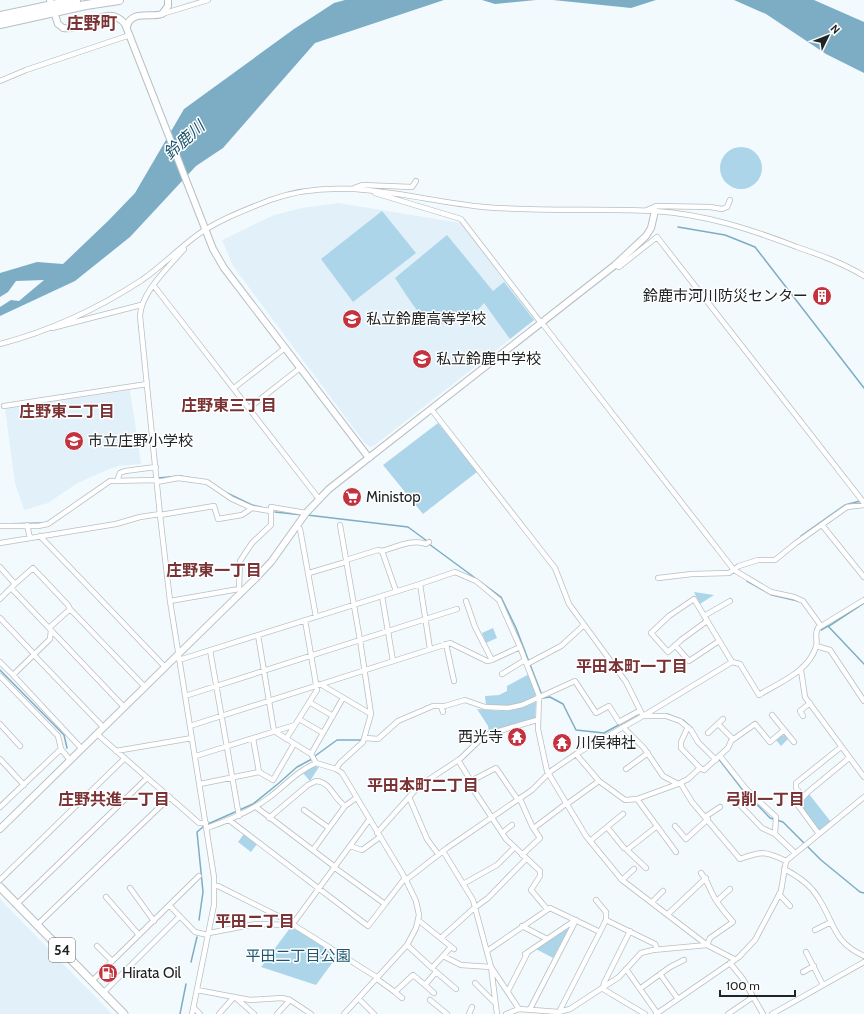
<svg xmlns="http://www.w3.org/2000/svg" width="864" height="1014" font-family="Cabin,'Noto Sans JP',sans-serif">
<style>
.built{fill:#e1f0f9}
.green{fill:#add5ea}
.water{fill:#7dadc5}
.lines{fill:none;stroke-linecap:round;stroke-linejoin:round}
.stream{stroke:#7dadc5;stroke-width:1.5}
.street-casing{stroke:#b8bfc3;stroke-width:6}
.secondary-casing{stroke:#b8bfc3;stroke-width:8}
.primary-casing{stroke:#b8bfc3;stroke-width:9}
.highway-casing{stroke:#b8bfc3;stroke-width:10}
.street{stroke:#fff;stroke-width:4.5}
.secondary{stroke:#fff;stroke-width:6}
.primary{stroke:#fff;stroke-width:7}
.highway{stroke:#fff;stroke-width:8}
.labels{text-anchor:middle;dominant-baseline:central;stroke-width:3;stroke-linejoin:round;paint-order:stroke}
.shield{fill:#fff;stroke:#646666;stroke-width:1}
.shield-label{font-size:14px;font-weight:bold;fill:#212425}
.poi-label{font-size:15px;fill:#212425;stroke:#fff;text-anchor:start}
.park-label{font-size:15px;fill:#1a5670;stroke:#fff}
.water-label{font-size:16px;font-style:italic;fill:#16526c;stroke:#fff}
.neighbourhood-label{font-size:16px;font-weight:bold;fill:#7a3334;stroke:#fff}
.quarter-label{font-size:17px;font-weight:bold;fill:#7a3334;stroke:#fff}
</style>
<rect width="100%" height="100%" fill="#f2fafe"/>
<path class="built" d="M338 203 461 223 536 319 375 445 370 447 364 442 233 266 222 240 274 215 302 208Z
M130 390 141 464 118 466 107 470 76 484 48 503 24 510 15 483 5 409Z
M0 899 112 1014H0Z"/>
<path class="green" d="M720 168a21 21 0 1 1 42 0a21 21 0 1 1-42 0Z
M382 211 416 253 353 302 321 259Z
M447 235 493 291 504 282 534 320 510 339 484 303C470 320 443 332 423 316 415 310 402 288 395 278Z
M438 423 477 472 423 514 383 465Z
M694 592 714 595 700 604Z
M493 628 497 638 486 643 482 633Z
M529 674 537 694C525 709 502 705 486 706L485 696 499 695 507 691V686Z
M536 702 535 718 489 733 488 726 477 709C501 711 513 713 536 702Z
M785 735 788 739 781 746 776 740 781 736Z
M314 766 319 767 310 781 302 772Z
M809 794 831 822 821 830 817 829 801 807 800 803Z
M244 834 257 844 251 852 238 842Z
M290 928 297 930 338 955 316 985 261 967Z
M566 929 568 930 553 958 536 949Z"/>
<path class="water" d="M345 0H444L315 43 223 148 196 166 130 237 75 281 0 316V307L11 300 19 301 44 280 16 281 8 292 0 297V273L37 262 63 264 108 221 135 193 184 109 294 29 334 3Z
M482 0H536L495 4Z
M553 0H656L631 8Z
M734 0H814L864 22V73L826 54 766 14Z"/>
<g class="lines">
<path class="stream" d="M678 227 725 235 755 247 864 388
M158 478 180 476 192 478
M209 481 218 487
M227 493 252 505 261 507
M275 512 303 515
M307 515 408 527 427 541
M0 524 44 523
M801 536 845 505 860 501
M429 544 501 597 516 628 543 698 550 697 563 704 576 730 604 733 637 715
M747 581 772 595 798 601
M829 626 864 603
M820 628 821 630 828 626 864 664
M0 670 64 735 67 748
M660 714H667L680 719
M683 720 692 728
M315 756 337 740H363
M718 758 742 789 770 818 783 822 821 860 860 892 864 893
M208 824 253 804 279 783 297 767 312 759
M199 920 203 892 197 832 204 826
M191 962 197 937
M180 1014 186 984"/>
<g class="street-casing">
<path id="street" d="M162 14 208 0
M0 81 26 70 130 35
M354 188 362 185 412 187 416 181
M375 193 461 219 541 323
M647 210 656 206 710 207 722 209 727 207 730 200
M184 249C169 267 141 292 140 316L160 515 170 601 214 877V905L192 1014
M615 265 619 267 657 237 864 503
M154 286 319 499
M542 323 734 570 771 592 794 597 803 601 821 626
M52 328 141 305
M0 344C50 331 99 308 142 280 161 267 177 250 196 236 218 220 245 210 270 200 341 174 412 200 484 207 541 212 597 208 654 211 704 214 750 229 797 247 820 255 843 263 864 276
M234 388 285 348
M4 406 147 384
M249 408 300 368
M431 409 555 568 569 604 626 682 643 716
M117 481 120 473 125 471 156 467
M157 482 178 478 207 482 232 499 252 508 270 511
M160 515 214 506 218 519 242 515 252 508
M27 525 30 538
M822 525 864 577
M0 526H38L48 524 110 481 157 480
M297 526 300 529 316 617
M40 536 165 667
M0 543 116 524 140 517 160 514
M382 551C394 548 414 538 426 544L429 542
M346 560 378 550 382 551 396 591
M0 567 15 584 0 599
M309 573 346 562
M658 578 692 574 729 573 739 566 758 560H775L796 543 847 507 864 505
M15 584 33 568 68 605 70 609 49 628
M420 584 455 572 476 581 499 600 520 647
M11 588 124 707
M239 589 240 561 252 543 271 525V507L306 513
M382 596 393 661
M170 601 239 589 241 591
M466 601 475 627 492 660
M70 609 145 687
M704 616 730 601
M0 618 34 654
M707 621 681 640 668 652 651 633 669 616 694 599 732 662
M258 635 274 731 311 754 316 763
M446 644 454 681
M675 645 689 661 719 641
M816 646 830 650 864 701
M210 650 239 816
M34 655 103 727
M179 660 420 584 430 649
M0 662 13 675 50 639 51 630
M527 664 561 646 584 625
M801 670 805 697 864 777
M502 674 525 660
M13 675 82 749
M0 676 58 736 61 749 70 760
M320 684 371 714
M185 696 457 609
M309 702 333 716
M441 706 443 712
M772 715 794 742
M643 716H666L680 721 691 730 698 742 716 760
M803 716 800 711 810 703
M299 719 323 733
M0 724 20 746
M718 724 733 739
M190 726 450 643 487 661 492 660 520 647 539 696 538 729 547 771 586 836 622 880 707 945 734 959
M623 727 644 748 663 776 678 784 688 779 700 768 704 770 728 748 731 741 755 724 770 742 784 730
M688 727 681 742V748L700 768
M708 733 723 719
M97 734 199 823H206
M253 738 259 772
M365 738 378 739 398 721 433 706H445L465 700 485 707 508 708 522 705 575 681 596 713 609 706 619 722 639 711
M286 739 295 725
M116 751 192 738
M311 754 343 698
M576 754 599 781 625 800 637 799 676 852
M196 756 295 725 317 690 305 620
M720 756 746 789 776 817 775 834 795 853
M0 759 24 785
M458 760 471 781V786L506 839 540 871V876L531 890 547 909
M336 769 340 763 363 742 371 714 360 640 340 525
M626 769 648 753
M471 781 496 768 518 800
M200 784 259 772 273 780 294 744
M681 784 692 802 740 859C761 851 766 851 786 861
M409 797 427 839 438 854
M803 797 796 788V783L841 747
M520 799 532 826 540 838 522 855
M637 799 678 784
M567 804 599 781
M739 804 762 828 775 834
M0 807 61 749
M256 807 335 867
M304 810 329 828
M705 817 720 807
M269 818 308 785 316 781C331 782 333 798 345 806
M229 820 368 926 385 904 335 868
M675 826 686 839 708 819
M607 827 624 848
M207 828C230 820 252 811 271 796 287 784 296 772 316 763L336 769 342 773 405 878 416 901 419 915 416 928 407 945 344 1014
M534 828 567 803
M377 833 419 786 460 759 485 735 537 720
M502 833 512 825
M819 834 797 804 808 792 849 758
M590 841 623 814
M350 846 362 850 380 837
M313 850 345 806 356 798
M443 851 473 900 491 967 497 1014
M646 868 627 850 656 827
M784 869C798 876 811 885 819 899 835 924 833 942 864 956
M701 873C707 880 708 885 712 893 717 904 726 914 733 922L710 938 707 945
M0 880 125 758
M406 880 447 848 532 790 551 771 576 754 643 716 732 662 740 664 759 695C780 682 808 672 816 647 818 641 814 634 818 628L864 600
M622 880 634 869
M463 884 497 865 514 848
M215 886H218L284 919 378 978
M130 888 154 921
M779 894 790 906
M106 897 139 935
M596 900 606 912V920
M717 901 730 889
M652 902 663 891
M17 904 147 778
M385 904 405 878
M170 906 195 932 208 935
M668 914 706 878
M418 920 454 949
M37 925 170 797
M292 925 369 820
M522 926 547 939
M815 930 831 922
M209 933 256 924 290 925
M441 938 473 909 488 898 526 859
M407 945 432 968 443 956 461 965 491 967 519 1009
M97 946 112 961
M487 951 550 908 600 932 606 920 655 944 657 949
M806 952 823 985
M525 954 574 921
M443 956 451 947
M730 963 743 979 763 1014
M626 969 657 1013
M435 971 456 989
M803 972 814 966
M660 974 678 999
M377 979 395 992 413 975 425 985 436 972
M92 981 199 876
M475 983 495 1003
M425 985 434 993
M641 988 670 967 684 960
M603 989 604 983 630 931
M603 989 645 1014
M197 990 250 1000 282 998 290 1000 311 1014
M508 991 528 952
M395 992 402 998
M103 993 180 916
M236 998 254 1014
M359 999 374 1014
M430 1000 447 1014
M194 1008 200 1014
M530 1009 576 920
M559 1012 600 932
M219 1014 234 997
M277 1014 290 1000
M469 1014 472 1007
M506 1014 519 1009 559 1012 570 1009 619 977 641 953 653 950 707 945
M656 1014 739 957 755 940 781 891 786 861 864 797
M728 1014 753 997
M772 1014 864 962"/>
</g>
<g class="secondary-casing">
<path id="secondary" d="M50 0 58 24 63 28C84 32 107 2 125 24L213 249 224 268 369 458
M127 27C130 10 150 18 162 14L168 6V0
M0 829 256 578 271 562 306 513 329 489 615 265 646 236 651 228 655 211"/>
</g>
<g class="primary-casing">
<path id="primary" d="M0 887 124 1014"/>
</g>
<g class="highway-casing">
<path id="highway" d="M0 16 76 0
M0 24 86 5 119 0"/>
</g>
<use href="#street" class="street"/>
<use href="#secondary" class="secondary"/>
<use href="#primary" class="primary"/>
<use href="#highway" class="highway"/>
</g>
<defs>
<g id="building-disc" transform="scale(1)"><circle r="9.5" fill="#c3333f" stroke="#fff"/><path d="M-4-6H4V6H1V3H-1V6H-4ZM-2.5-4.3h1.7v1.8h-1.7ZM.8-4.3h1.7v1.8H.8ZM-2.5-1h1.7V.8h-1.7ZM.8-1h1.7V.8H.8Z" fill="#fff"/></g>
<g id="school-disc" transform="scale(1)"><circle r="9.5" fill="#c3333f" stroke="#fff"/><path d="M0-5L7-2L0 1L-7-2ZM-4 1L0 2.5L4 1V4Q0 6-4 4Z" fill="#fff"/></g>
<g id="supermarket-disc" transform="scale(1)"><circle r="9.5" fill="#c3333f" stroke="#fff"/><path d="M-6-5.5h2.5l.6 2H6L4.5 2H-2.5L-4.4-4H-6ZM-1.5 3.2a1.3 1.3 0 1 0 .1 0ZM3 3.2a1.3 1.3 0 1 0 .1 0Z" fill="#fff"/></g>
<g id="temple-disc" transform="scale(1)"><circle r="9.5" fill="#c3333f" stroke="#fff"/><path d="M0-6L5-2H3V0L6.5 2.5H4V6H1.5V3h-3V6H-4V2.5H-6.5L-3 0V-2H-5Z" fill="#fff"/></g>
<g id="fuel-disc" transform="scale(1)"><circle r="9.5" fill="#c3333f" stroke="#fff"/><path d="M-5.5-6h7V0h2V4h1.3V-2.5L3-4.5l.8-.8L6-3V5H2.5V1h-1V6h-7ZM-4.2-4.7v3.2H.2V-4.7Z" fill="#fff"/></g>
</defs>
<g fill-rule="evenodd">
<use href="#building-disc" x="822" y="296"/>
<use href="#school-disc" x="352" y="319"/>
<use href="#school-disc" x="422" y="359"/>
<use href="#school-disc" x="74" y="441"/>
<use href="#supermarket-disc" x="352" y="497"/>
<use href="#temple-disc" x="517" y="737"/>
<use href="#temple-disc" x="562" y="743"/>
<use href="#fuel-disc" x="108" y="973"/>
</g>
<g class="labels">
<rect class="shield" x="49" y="938" width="26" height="24" rx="3"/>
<g class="shield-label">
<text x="62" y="950">54</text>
</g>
<g class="poi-label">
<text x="808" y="296" text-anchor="end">鈴鹿市河川防災センター</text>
<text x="366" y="319">私立鈴鹿高等学校</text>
<text x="436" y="359">私立鈴鹿中学校</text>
<text x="88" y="441">市立庄野小学校</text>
<text x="366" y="497">Ministop</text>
<text x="503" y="737" text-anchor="end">西光寺</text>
<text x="576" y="743">川俣神社</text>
<text x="122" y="973">Hirata Oil</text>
</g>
<g class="park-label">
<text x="298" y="956">平田二丁目公園</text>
</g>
<g class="water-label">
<text transform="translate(184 140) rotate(-42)">鈴鹿川</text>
</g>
<g class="neighbourhood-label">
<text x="229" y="405">庄野東三丁目</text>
<text x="67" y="411">庄野東二丁目</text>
<text x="214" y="570">庄野東一丁目</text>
<text x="632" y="666">平田本町一丁目</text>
<text x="423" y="785">平田本町二丁目</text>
<text x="114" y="799">庄野共進一丁目</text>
<text x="765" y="799">弓削一丁目</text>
<text x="255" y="921">平田二丁目</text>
</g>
<g class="quarter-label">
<text x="92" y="23">庄野町</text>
</g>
</g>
<g transform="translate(828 36) rotate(47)" stroke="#ffffff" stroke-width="3" paint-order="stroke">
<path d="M0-3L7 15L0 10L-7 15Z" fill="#212425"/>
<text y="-6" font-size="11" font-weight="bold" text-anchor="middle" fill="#212425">N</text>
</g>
<path d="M720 990v6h75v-6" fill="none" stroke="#212425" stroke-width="2"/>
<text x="726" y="990" font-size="12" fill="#212425" stroke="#ffffff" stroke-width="3" paint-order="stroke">100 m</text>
</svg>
